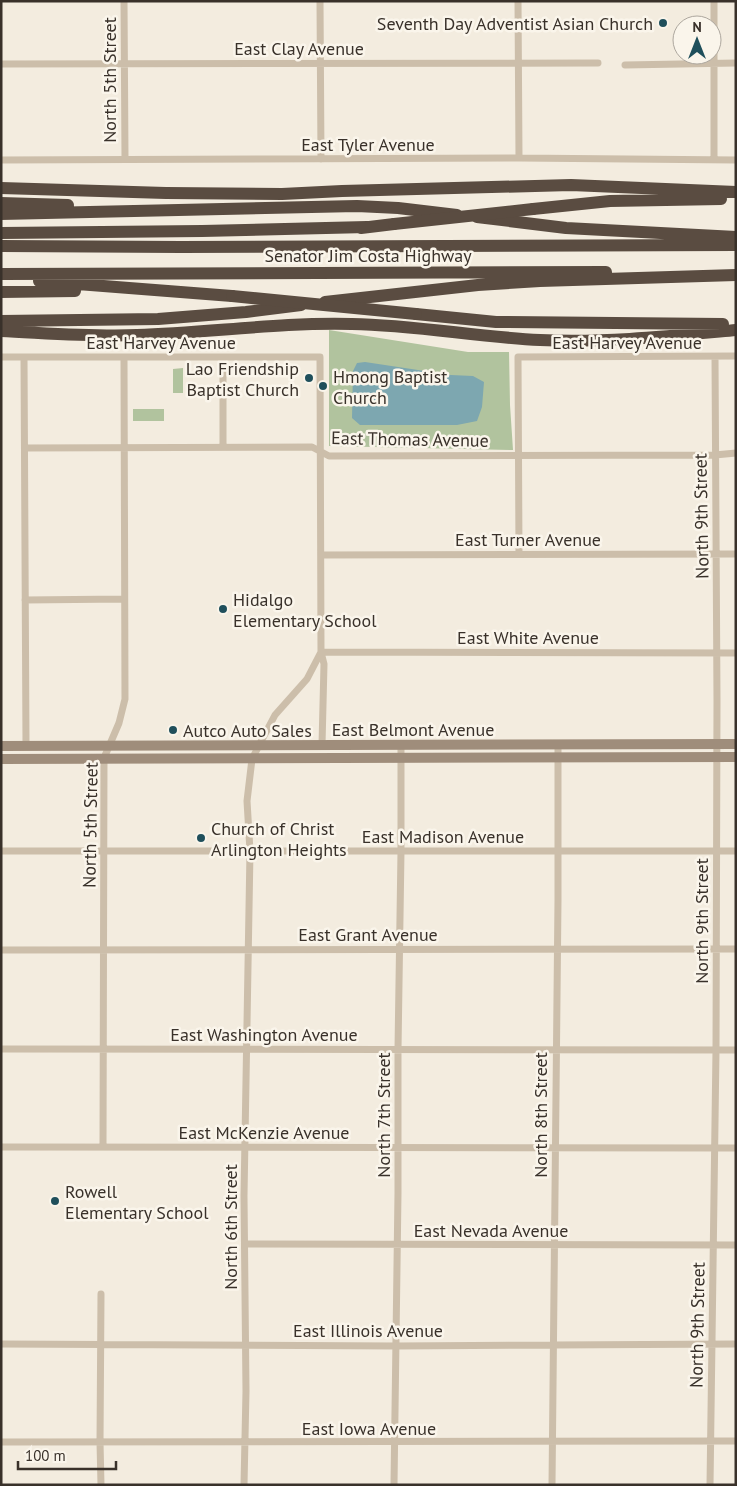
<svg xmlns="http://www.w3.org/2000/svg" width="737" height="1486" font-family="'PT Sans',sans-serif">
<style>
.green{fill:#b1c39e}
.water{fill:#7da7b0}
.lines{fill:none;stroke-linecap:round;stroke-linejoin:round}
.street{stroke:#ccbeaa;stroke-width:7}
.secondary{stroke:#9f8d7b;stroke-width:10}
.highway{stroke:#5a4c41;stroke-width:12}
.highway-bridge{stroke:#5a4c41;stroke-width:12}
.poi-dot{fill:#1f4f5b;stroke:#faf5eb;stroke-width:2}
.labels{text-anchor:middle;dominant-baseline:central;stroke-width:5;stroke-linejoin:round;paint-order:stroke}
.poi-label{font-size:18px;fill:#39312a;stroke:#faf5eb;text-anchor:start}
.street-label{font-size:18px;fill:#39312a;stroke:#faf5eb}
</style>
<rect width="100%" height="100%" fill="#f3ecdf"/>
<path class="green" d="M329 330 468 352H509L510 405 513 450 329 446Z
M183 368V393H173V369Z
M133 409H164V421H133Z"/>
<path class="water" d="M365 362 451 375 473 376 484 382 482 407 477 421 457 425H360L352 418 353 371 357 363Z"/>
<g class="lines">
<path class="street" d="M124 1 125 158
M320 1 321 159
M518 1 519 158
M714 1V159
M1 64 598 63
M625 65 736 63
M1 160 519 158 736 160
M1 357H320L321 652 324 664 322 745
M24 357 26 745
M223 447V357
M25 448 312 447 329 456 715 455 736 453
M519 554 518 357 736 356
M321 555 736 554
M25 600 124 599
M1 851H736
M1 950 736 949
M1 1049 736 1050
M1 1147 736 1148
M103 1147 104 758 119 723 125 699 124 357
M245 1244 736 1245
M101 1294 100 1442 101 1485
M1 1344 396 1346 736 1344
M1 1442 736 1441
M244 1485 246 1391 244 1196 250 851 247 801 252 759 275 715 307 679 321 652 736 653
M394 1485 398 1193V1049L401 851V745
M552 1485 558 900V745
M710 1485 716 1050 717 701 715 357"/>
<path class="secondary" d="M1 746 736 744
M1 759 736 757"/>
<path class="highway" d="M1 188 166 193 282 194 342 191 571 185 736 192
M1 203 68 205
M533 209 610 201 721 199
M1 214 357 206 398 208 457 215
M477 217 566 228 736 237
M361 228 394 224
M1 233 202 231 367 227
M1 246 181 247 736 245
M1 274 606 272
M39 281 232 296
M1 292 75 291
M325 302 478 285 540 281 736 275
M416 314 496 322 723 324
M1 321 158 319 246 312 301 305
M1 331C46 333 92 337 137 335 209 333 280 322 352 324 415 325 477 337 540 340 605 343 671 336 736 330"/>
<path class="highway-bridge" d="M394 224 533 209
M232 296 416 314"/>
</g>
<g class="poi-dot">
<circle cx="663" cy="23" r="5"/>
<circle cx="309" cy="378" r="5"/>
<circle cx="323" cy="386" r="5"/>
<circle cx="223" cy="609" r="5"/>
<circle cx="173" cy="730" r="5"/>
<circle cx="201" cy="838" r="5"/>
<circle cx="55" cy="1201" r="5"/>
</g>
<g class="labels">
<g class="poi-label">
<text x="653" y="23" text-anchor="end">Seventh Day Adventist Asian Church</text>
<text x="299" y="368" text-anchor="end">Lao Friendship<tspan x="299" dy="21">Baptist Church</tspan></text>
<text x="333" y="376">Hmong Baptist<tspan x="333" dy="21">Church</tspan></text>
<text x="233" y="599">Hidalgo<tspan x="233" dy="21">Elementary School</tspan></text>
<text x="183" y="730">Autco Auto Sales</text>
<text x="211" y="828">Church of Christ<tspan x="211" dy="21">Arlington Heights</tspan></text>
<text x="65" y="1191">Rowell<tspan x="65" dy="21">Elementary School</tspan></text>
</g>
<g class="street-label">
<text x="299" y="48">East Clay Avenue</text>
<text transform="translate(109 80) rotate(-90)">North 5th Street</text>
<text x="368" y="144">East Tyler Avenue</text>
<text x="368" y="255">Senator Jim Costa Highway</text>
<text x="161" y="342">East Harvey Avenue</text>
<text x="627" y="342">East Harvey Avenue</text>
<text transform="translate(410 439) rotate(1)">East Thomas Avenue</text>
<text transform="translate(701 516) rotate(-91)">North 9th Street</text>
<text x="528" y="539">East Turner Avenue</text>
<text x="528" y="637">East White Avenue</text>
<text x="413" y="729">East Belmont Avenue</text>
<text transform="translate(90 825) rotate(-89)">North 5th Street</text>
<text x="443" y="836">East Madison Avenue</text>
<text transform="translate(701 921) rotate(-90)">North 9th Street</text>
<text x="368" y="934">East Grant Avenue</text>
<text x="264" y="1034">East Washington Avenue</text>
<text transform="translate(383 1115) rotate(-90)">North 7th Street</text>
<text transform="translate(540 1115) rotate(-90)">North 8th Street</text>
<text x="264" y="1132">East McKenzie Avenue</text>
<text transform="translate(230 1227) rotate(-90)">North 6th Street</text>
<text x="491" y="1230">East Nevada Avenue</text>
<text transform="translate(697 1325) rotate(-89)">North 9th Street</text>
<text x="368" y="1330">East Illinois Avenue</text>
<text x="369" y="1428">East Iowa Avenue</text>
</g>
</g>
<rect width="737" height="1486" fill="none" stroke="#39312a" stroke-width="5"/>
<g transform="translate(697 40)"><circle r="24" fill="#faf5eb" stroke="#ada79e"/>
<path d="M0-4L9 19L0 12L-9 19Z" fill="#1f4f5b"/>
<text y="-8" font-size="14" font-weight="bold" text-anchor="middle" fill="#39312a">N</text>
</g>
<path d="M18 1461v8h98v-8" fill="none" stroke="#39312a" stroke-width="2.5"/>
<text x="25" y="1461" font-size="15" fill="#39312a" stroke="#faf5eb" stroke-width="4" paint-order="stroke">100 m</text>
</svg>
